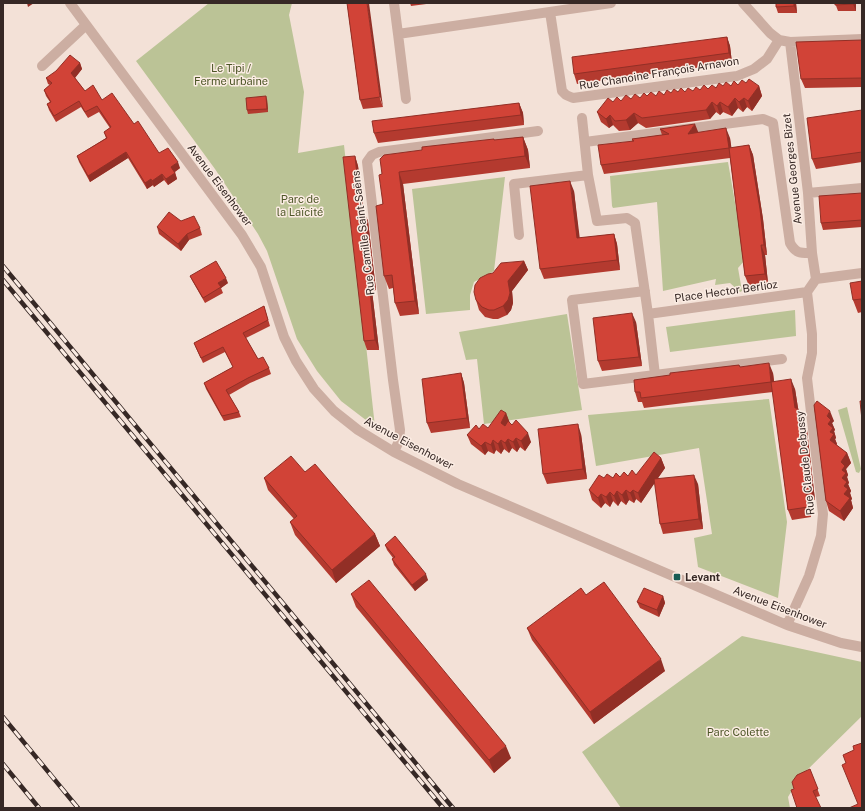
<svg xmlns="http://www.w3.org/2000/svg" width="865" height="811" font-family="'Public Sans',sans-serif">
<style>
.green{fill:#bbc396}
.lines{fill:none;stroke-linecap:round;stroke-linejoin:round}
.minor{stroke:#ccaea2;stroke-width:10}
.rail-casing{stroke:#362825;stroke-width:4.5}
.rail{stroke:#fbece3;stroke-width:3;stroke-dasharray:9;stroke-linecap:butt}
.wall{fill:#b43a2f}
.shaded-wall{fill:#922f26}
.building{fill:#d14337;stroke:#922f26}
.poi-dot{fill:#175b54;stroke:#fbece3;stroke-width:1.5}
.labels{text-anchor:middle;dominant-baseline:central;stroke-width:3;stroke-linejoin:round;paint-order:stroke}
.park-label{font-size:11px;fill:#4d5627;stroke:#fbece3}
.street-label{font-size:11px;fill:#362825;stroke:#fbece3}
.poi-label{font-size:11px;font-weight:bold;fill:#362825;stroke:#fbece3;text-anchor:start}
</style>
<rect width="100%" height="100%" fill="#f3e1d7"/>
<path class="green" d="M209 3H292L289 15 304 92 298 153 344 145 375 427 341 401 317 371 297 339 267 251 258 234 215 169 136 61Z
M728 162 745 260 738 268 742 291 740 292 730 283 715 285 716 279 663 291 657 202 613 208 612 206 610 176Z
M505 177 494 271 474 282 470 295V310L426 314 412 189Z
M795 310 796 336 670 352 666 327Z
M567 314 582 410 484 424 477 359 466 360 459 332Z
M769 399 787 522 778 598 698 567 694 538 712 534 699 448 596 466 588 415Z
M847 407 861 469 859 473 856 472 838 410Z
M742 636 862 662V716L800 777 788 797 790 808H621L582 752Z"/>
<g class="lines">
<path class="minor" d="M70 3 242 235 261 267 284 337 296 361 314 389 334 411 358 430 394 452 458 484 787 625 841 643 862 647
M394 3 398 34
M743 3 770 33 779 40 790 42 862 39
M550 12 562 91 566 95 573 98 737 76 754 69 767 59 779 40
M790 42 808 193 812 253 816 279 807 292
M42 66 86 25
M406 99 398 34 611 3
M582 118 588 175 597 221 627 218 635 223 648 314 807 292
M585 142 763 119 773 123 790 243C796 254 801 253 812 253
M808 193 862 188
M519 235 514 184 588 175
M816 279 862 273
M645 291 572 300 583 384 655 375 648 314
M655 375 782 359
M394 452 399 441 400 430 393 380 367 162 372 155 379 152 538 131
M787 625 809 576 821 536 823 514 807 378 812 353V334L807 292"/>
<g class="rail-casing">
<path id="rail" d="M3 266 453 808
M3 280 443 808
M3 717 78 808
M3 764 39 808"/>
</g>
<use href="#rail" class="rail"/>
</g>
<path class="wall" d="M347 3 383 107 363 109 360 100Z
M410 3H434L411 6Z
M776 3H796L797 13H778L776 7Z
M835 3H856V11H838Z
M727 37 730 46 732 63 577 84 574 74Z
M862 40V87L805 88 801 79Z
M80 63 82 69 75 78 85 91 102 100 134 124 159 153 180 168 175 172 177 179 168 185 164 180 154 187 153 185 147 189 128 158 90 182 79 162 77 156 106 138 104 132 110 128 99 112 88 118 81 107 56 122 49 110 47 104 50 102 46 96 44 90 50 85 48 84 46 78Z
M738 85 759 86 762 96 752 111 747 107 743 112 738 108 732 116 723 112 720 115 716 112 710 119 646 128 638 123 630 130 619 131 613 125 609 128 601 122 597 112 613 102 640 98 647 96H656L685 92 693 91 723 86Z
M267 99 268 112 248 114 247 110Z
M519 103 523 113 524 125 378 143 374 133Z
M862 110V162L816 169 812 159Z
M660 129 698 132 730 138 731 148 749 145 753 155 763 219 767 255H765L768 283 749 286 745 276 730 158 604 174 601 165 632 141V139L662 135Z
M523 137 528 150 530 168 403 184 419 314 400 316 395 303 393 288 389 289 384 276 382 174 495 140Z
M355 156 358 166 364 212 368 221 376 290 372 291 379 350H367L364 341Z
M574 191 579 238 614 234 617 244 620 270 544 279 540 269Z
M862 193V227L823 230 821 223Z
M181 221 200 228 202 235 189 240 181 251 159 234 157 227Z
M524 261 528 270 512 291 513 303 511 310 507 315 498 319H493L485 317 479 310 476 300 493 273Z
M190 276 228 283 221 288 223 293 205 303 193 282Z
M862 281V312L858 313 853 300Z
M264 306 270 326 246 338 258 359 269 368 271 374 250 383 229 395 239 412 241 417 224 421 206 389 204 383 233 367 225 352 203 363 196 348 194 343Z
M636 322 642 366 602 371 598 361Z
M739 365 740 367 773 373 774 381 795 389 798 408 801 417 802 423 803 421 807 430 815 500 809 496 811 517 792 520 788 510 773 392 644 408 642 402H638L635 392 670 375Z
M461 373 464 383 470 428 431 433 427 423Z
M814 405 834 421 832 423 835 430 834 431 836 438 835 439 837 444 836 445 847 453 851 463 846 469 848 475 847 477 849 483 848 484 851 491 850 493 852 499 851 500 853 508 844 521 829 511 826 501Z
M506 413 509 422 531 442 525 451 520 447 517 452 512 448 509 453 504 449 501 454 496 450 494 454 488 451 485 455 471 444 467 435 479 429 488 428Z
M581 434 587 479 547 484 543 474Z
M661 458 665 468 657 479 698 484 703 529 663 534 660 524 655 482 641 503 636 499 634 503 629 500 626 505 621 501 618 506 613 501 610 507 605 503 601 508 592 500 589 490 604 478 620 477 636 475Z
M305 472 375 534 380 546 336 583 295 535 290 522 294 519 268 490 264 478Z
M385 545 428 580 415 591 394 565 392 559 393 558 387 550Z
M351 594 511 758 494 773 356 607Z
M586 595 665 671 594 724 532 640 527 628Z
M663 596 665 603 659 617 640 608 637 602Z
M810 769 820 796 816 797 794 789Z"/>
<path class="shaded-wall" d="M27 3H34L28 7Z
M367 3H369L383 107 380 97Z
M794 3H796L797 13 794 6Z
M853 3H856V11L853 4Z
M727 37 730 46 732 63 729 53Z
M80 63 82 69 74 79 71 73Z
M759 86 762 96 752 111 748 101Z
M266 96 267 99 268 112 267 109Z
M735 98 738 108 732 116 728 107Z
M744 98 747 107 743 112 739 102Z
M712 102 716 112 710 119 706 110Z
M720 102 723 112 720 115 717 106Z
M519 103 523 113 524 125 521 115Z
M634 113 638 123 630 130 626 120Z
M610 115 613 125 609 128 606 119Z
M695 124 699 134H688Z
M726 128 730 138 733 158 729 148Z
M523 137 528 150 530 168 525 156Z
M749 145 753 155 763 219 767 255 764 245Z
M126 152 128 158 90 182 88 176Z
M355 156 358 166 365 222 361 212Z
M178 162 180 168 173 173 171 167Z
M399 172 403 184 419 314 415 301Z
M175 173 177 179 168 185 166 179Z
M162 174 164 180 154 187 152 181Z
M151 179 153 185 147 189 145 183Z
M570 181 574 191 581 248 577 238Z
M364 212 368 221 376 290 372 281Z
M187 234 189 240 181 251 178 244Z
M614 234 617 244 620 270 617 260Z
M761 245 765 255 768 283 765 274Z
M524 261 528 270 512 291 513 303 511 310 507 315 503 306 508 281Z
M226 278 228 283 221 288 218 283Z
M369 281 372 291 379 350 375 340Z
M632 313 636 322 642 366 639 357Z
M769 363 773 373 775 391 771 382Z
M461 373 464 383 470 428 467 418Z
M791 379 795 389 798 408 801 417 803 435 800 425 795 408Z
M830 411 834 421 832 423 835 430 834 431 836 438 835 439 837 444 833 450 830 440 827 416Z
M506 413 510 423 505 433 501 423Z
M803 421 807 430 815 500 811 491Z
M578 424 581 434 587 479 583 469Z
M528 433 531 442 525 451 521 441Z
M516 438 520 447 517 452 513 442Z
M508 439 512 448 509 453 505 443Z
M493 440 496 450 494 454 491 445Z
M501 440 504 449 501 454 498 444Z
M485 442 488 451 485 455 481 446Z
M847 453 851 463 846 469 848 475 847 477 849 483 848 484 851 491 850 493 852 499 851 500 853 508 844 521 840 511 844 494V486L842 478 841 462Z
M661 458 665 468 641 503 638 493Z
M694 475 698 484 703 529 699 519Z
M805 486 809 496 811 517 808 507Z
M626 490 629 500 626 505 622 495Z
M633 490 636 499 634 503 630 493Z
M617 491 621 501 618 506 614 496Z
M610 492 613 501 610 507 606 497Z
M601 494 605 503 601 508 598 498Z
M375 534 380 546 336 583 332 570Z
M426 574 428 580 415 591 412 585Z
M663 596 665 603 659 617 657 610Z
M661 659 665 671 594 724 590 712Z
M506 746 511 758 494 773 489 760Z"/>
<path class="building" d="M347 3H367L380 97 360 100Z
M776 3H794V6L776 7Z
M835 3H853V4L835 5Z
M727 37 729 53 574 74 572 57Z
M862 40V78L801 79 796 42Z
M70 55 80 63 71 73 85 91 93 85 102 100 112 93 134 124 138 121 159 153 168 148 178 162 171 167 175 173 166 179 162 174 152 181 151 179 145 183 126 152 88 176 77 156 107 138 104 132 111 127 97 106 85 112 79 101 54 116 47 104 51 102 44 90 52 83 46 78 56 71Z
M749 79 759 86 748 101 744 98 739 102 735 98 728 107 720 102 717 106 712 102 706 110 642 118 634 113 626 120 615 121 610 115 606 119 597 112 608 98 613 102 617 97 621 101 626 95 631 99 635 94 640 98 644 93 647 96 651 92 656 96 659 91 664 95 667 90 671 93 674 89 678 92 681 88 685 92 688 88 693 91 696 87 700 90 704 85 708 89 712 85 716 88 719 83 723 86 726 82 731 86 734 81 738 85 742 80 746 83Z
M266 96 267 109 247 110 246 98Z
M519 103 521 115 374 133 372 121Z
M862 110V152L812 159 807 118Z
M695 124 688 134 726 128 729 148 601 165 598 145 634 141 632 139 669 134 660 129Z
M523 137 525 156 399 172 415 301 395 303 392 275 384 276 376 206 383 204 379 175 382 174 380 159 384 155 422 150V147L494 139V140Z
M749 145 760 209 764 245H761L765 274 745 276 729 148Z
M355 156 361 212H364L372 281H369L375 340 364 341 343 157Z
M570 181 577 238 614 234 617 260 540 269 530 186Z
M862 193V220L821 223 819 196Z
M169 212 181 221 194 216 200 228 187 234 178 244 157 227Z
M216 261 226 278 218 283 221 287 203 298 190 276Z
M524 261 508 281 510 293 508 300 503 306 494 310H489L482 307 476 300 474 292 475 285 480 278 488 274 493 273 501 263Z
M862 281V305L861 299 853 300 850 283Z
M264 306 268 320 243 333 258 359 263 357 269 368 248 378 226 390 239 412 222 416 204 383 233 367 223 347 201 358 194 343Z
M632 313 639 357 598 361 593 318Z
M769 363 771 382 641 398 640 392H635L634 380 670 375V373L739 365 740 367Z
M461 373 467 418 427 423 422 379Z
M791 379 795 408H797L800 425 803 421 811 491 805 486 808 507 788 510 771 382Z
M817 401 830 411 827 416 831 420 828 424 833 428 830 432 834 434 830 440 847 453 841 462 845 466 842 470 846 473 842 478 847 482 844 486 848 489 844 494 850 498 840 511 826 501 814 405Z
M860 401H862V420Z
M501 410 506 413 501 423 505 426 508 421 512 425 516 420 528 433 521 441 516 438 513 442 508 439 505 443 501 440 498 444 493 440 491 445 485 442 481 446 467 435 476 425 479 429 483 424 488 428Z
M578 424 583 469 543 474 538 429Z
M654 452 661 458 638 493 633 490 630 493 626 490 622 495 617 491 614 496 610 492 606 497 601 494 598 498 589 490 599 475 604 478 607 474 613 478 616 473 620 477 624 472 628 476 632 470 636 475Z
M291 456 305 472 315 464 375 534 332 570 290 522 297 516 264 478Z
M694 475 699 519 660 524 654 479Z
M395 536 426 574 412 585 392 559 395 557 385 545Z
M369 580 506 746 489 760 351 594Z
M604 582 661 659 590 712 527 628 581 588 586 595Z
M644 588 663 596 657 610 637 602Z
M862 743V808H849L858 804 842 765 846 763 843 755 854 750 853 746Z
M810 769 818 789 813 791 821 808H797L791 790 794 789 792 782 797 775Z"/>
<rect class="poi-dot" x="673" y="573" width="8" height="8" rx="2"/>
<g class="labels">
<g class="park-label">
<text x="231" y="68">Le Tipi /<tspan x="231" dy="13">Ferme urbaine</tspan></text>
<text x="300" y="199">Parc de<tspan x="300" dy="13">la Laïcité</tspan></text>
<text x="738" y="732">Parc Colette</text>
</g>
<g class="street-label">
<text transform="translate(659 73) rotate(-9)">Rue Chanoine François Arnavon</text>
<text transform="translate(792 169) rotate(-96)">Avenue Georges Bizet</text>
<text transform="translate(220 185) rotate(53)">Avenue Eisenhower</text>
<text transform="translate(363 233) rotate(-97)">Rue Camille Saint-Saëns</text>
<text transform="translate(726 291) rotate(-8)">Place Hector Berlioz</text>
<text transform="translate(409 443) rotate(28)">Avenue Eisenhower</text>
<text transform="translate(805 463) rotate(-96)">Rue Claude Debussy</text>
<text transform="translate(780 607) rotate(21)">Avenue Eisenhower</text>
</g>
<g class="poi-label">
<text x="685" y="577">Levant</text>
</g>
</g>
<rect width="865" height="811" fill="none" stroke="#362825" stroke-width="8"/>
</svg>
